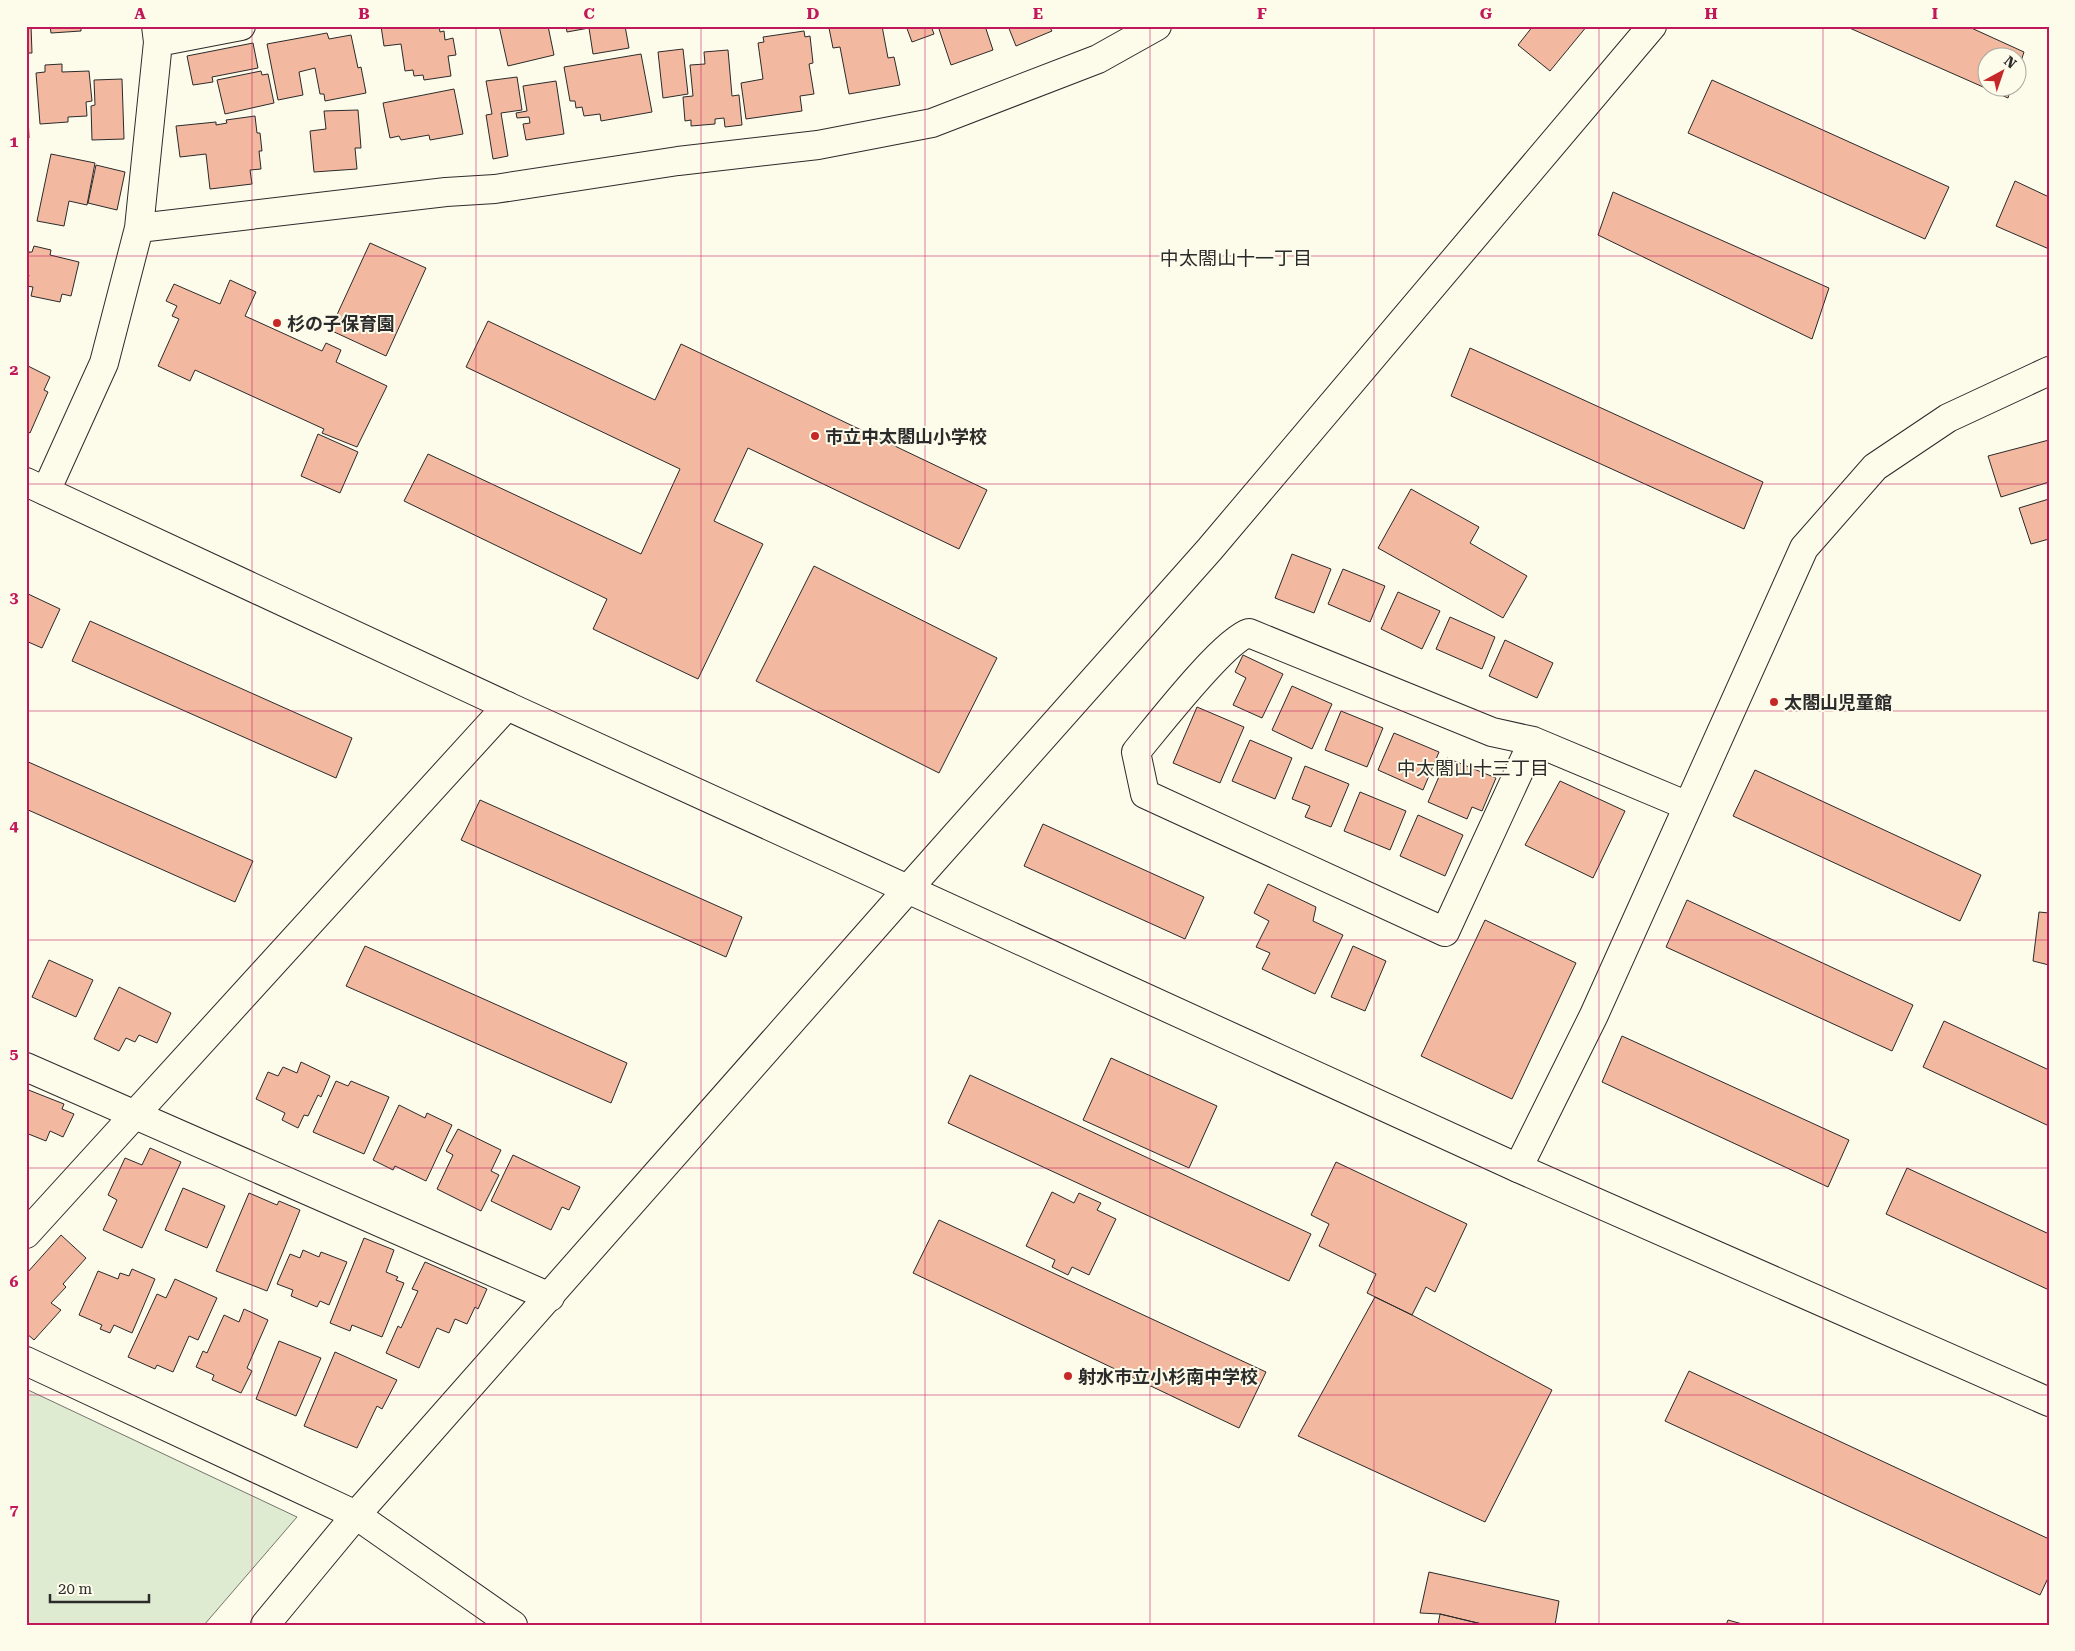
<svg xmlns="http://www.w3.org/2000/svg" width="2075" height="1651" font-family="'Roboto Serif','Noto Sans JP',serif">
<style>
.green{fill:#deebd1;stroke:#74746e}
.building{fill:#f2b8a0;stroke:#2b2b2b}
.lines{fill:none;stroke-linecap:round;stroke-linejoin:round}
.street-casing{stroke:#2b2b2b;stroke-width:30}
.secondary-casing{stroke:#2b2b2b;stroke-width:30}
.street{stroke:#fdfbea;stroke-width:28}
.secondary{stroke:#fdfbea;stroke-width:28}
.grid{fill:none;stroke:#c2185b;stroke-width:1;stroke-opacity:0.55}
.poi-dot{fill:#c62828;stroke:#fdfbea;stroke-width:2}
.labels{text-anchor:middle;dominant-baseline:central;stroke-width:4;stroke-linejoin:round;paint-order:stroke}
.poi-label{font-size:18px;font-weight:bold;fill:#2b2b2b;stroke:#fdfbea;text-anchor:start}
.neighbourhood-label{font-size:19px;fill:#2b2b2b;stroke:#fdfbea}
.neatline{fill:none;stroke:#c2185b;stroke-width:2}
.grid-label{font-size:16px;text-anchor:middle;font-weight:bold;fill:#c2185b}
</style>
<rect width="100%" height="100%" fill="#fdfbea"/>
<path class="green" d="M26 1389 297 1517 204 1625H26Z"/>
<path class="building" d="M26 26H31L32 53H26Z
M50 26H81V31L51 33Z
M381 26H439L440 32 444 31 445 40 453 38 456 55 448 56 451 76 424 80 423 75 414 76 413 70 405 71 401 44 384 46Z
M499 26H548L554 55 508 66Z
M566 26H625L629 48 593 54 589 28 567 32Z
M840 26H882L888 58 894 57 900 85 849 94 840 47 833 48 829 28Z
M906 26H931L934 34 912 42Z
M938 26H985L993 50 951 65Z
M1008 26H1049L1052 31 1016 46Z
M1533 26H1587L1550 71 1518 45Z
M1845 26H1967L2024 52 2018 70V58H1988V88H2011L2008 98Z
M804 31 805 37 810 36 813 63 809 64 814 94 800 96 802 111 746 119 741 83 763 79 758 43 764 42 763 37Z
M327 33 329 39 351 35 358 68 361 67 366 93 325 101 324 94H320L315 68 299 72 303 95 278 100 267 44Z
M253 43 258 68 212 77 213 82 193 85 187 56Z
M683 49 688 94 663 98 658 52Z
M728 50 732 96 739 95 742 125 725 127 724 118 715 119V124L691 126V120L685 121 683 97 693 96 690 65 705 64 704 52Z
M641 54 652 112 601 121 600 114 584 116 582 107 576 108 575 101H570L564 67Z
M62 64V72L89 71 92 101 86 102 87 116 68 117V122L40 124 36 73 45 72V65Z
M261 71 262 75 268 74 274 103 225 114 217 80Z
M26 73 29 138H26Z
M517 77 522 110 501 113 508 156 493 159 486 115 492 114 486 81Z
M122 79 124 139 92 140 91 106 95 105 94 80Z
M1712 80 1949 187 1925 239 1688 133Z
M556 81 564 134 526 140 523 124 530 123 529 117 517 118 516 113 527 111 523 86Z
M454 89 463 134 430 140 429 135 401 140 399 136 390 138 383 103Z
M358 110 361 148H355L357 169 314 172 310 131 326 129 324 111Z
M255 116 257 133H260L262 151H259L261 169 250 170 252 184 210 189 206 154 180 157 176 126 216 122V125L227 123 226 120Z
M51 154 95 163 87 205 69 201 64 226 37 221Z
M96 165 125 172 117 210 88 203Z
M2015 181 2049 197V249L1996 226Z
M1613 192 1829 288 1812 339 1598 235Z
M370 243 426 268 386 356 330 330Z
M34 246 51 250 50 255 79 262 71 296 62 294 60 302 31 296 33 287 26 286 29 275H26V264L29 252H32Z
M230 280 256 292 245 316 322 351 326 343 341 350 336 362 387 386 357 447 322 433 324 429 195 370 190 381 158 366 179 319 172 316 177 306 166 301 174 284 220 304Z
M488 321 655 400 681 344 987 490 959 549 748 448 714 521 763 544 698 679 593 629 607 599 404 501 428 454 641 554 680 469 466 367Z
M1470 348 1763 482 1744 529 1451 396Z
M26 365 50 377 44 390 48 392 30 433 26 431Z
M318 434 358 452 340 493 301 476Z
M2049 440V482L2001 497 1988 456Z
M1411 489 1479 527 1470 543 1527 576 1503 618 1378 548Z
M2049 499V539L2031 544 2019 508Z
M1292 554 1331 569 1314 613 1275 598Z
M814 566 997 658 939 773 756 681Z
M1343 569 1385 586 1370 622 1328 604Z
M1398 592 1440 611 1422 649 1381 629Z
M26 593 60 609 42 648 26 641Z
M1450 617 1495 637 1482 669 1436 649Z
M90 621 352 738 336 778 72 661Z
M1505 640 1553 663 1537 698 1489 676Z
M1243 655 1283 674 1262 718 1233 705 1246 678 1235 672Z
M1292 686 1332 704 1312 749 1272 730Z
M1197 707 1244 727 1220 783 1173 763Z
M1341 711 1383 728 1367 767 1325 750Z
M1394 733 1439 752 1423 790 1378 770Z
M1250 740 1292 758 1275 799 1232 781Z
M1447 758 1496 778 1482 811 1472 807 1467 819 1428 802Z
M26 761 253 861 235 902 26 809Z
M1305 766 1349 784 1331 827 1305 817 1310 806 1292 799Z
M1755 770 1981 875 1960 921 1733 816Z
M1560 781 1625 811 1593 878 1525 845Z
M1360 792 1406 811 1390 850 1344 831Z
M480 800 742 917 726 957 461 840Z
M1418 815 1463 835 1445 876 1400 856Z
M1043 824 1204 897 1185 939 1024 866Z
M1268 884 1316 907 1313 921 1343 935 1315 994 1262 969 1270 953 1256 947 1269 921 1254 913Z
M1687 900 1913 1005 1892 1051 1666 947Z
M2039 912 2049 913V965L2033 961Z
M1485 920 1576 963 1512 1099 1421 1056Z
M365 946 627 1063 611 1103 346 986Z
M1353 946 1386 961 1365 1011 1331 997Z
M49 960 93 980 76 1017 32 997Z
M119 987 171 1013 157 1043 139 1035 135 1042 126 1038 119 1051 94 1039Z
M1944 1021 2049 1070V1126L1923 1067Z
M1622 1036 1849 1140 1828 1187 1602 1082Z
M1111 1058 1217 1106 1189 1168 1083 1120Z
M301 1062 330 1076 321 1097 318 1095 308 1116 304 1115 298 1128 282 1120 285 1113 256 1099 268 1072 278 1076 283 1067 297 1073Z
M970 1075 1311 1234 1289 1281 948 1123Z
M336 1081 348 1086 351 1081 389 1097 364 1154 313 1132Z
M26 1089 64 1104 62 1109 74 1114 63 1137 50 1131 46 1141 26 1133Z
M399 1105 425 1118 427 1113 452 1125 426 1181 395 1166 393 1170 373 1160Z
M458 1129 501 1150 491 1171 499 1175 481 1211 437 1189 453 1155 446 1151Z
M150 1148 181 1162 142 1248 103 1230 117 1200 108 1195 125 1158 142 1165Z
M513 1155 580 1187 569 1210 562 1207 551 1230 491 1201Z
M1336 1162 1467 1224 1435 1292 1426 1287 1412 1315 1367 1293 1376 1274 1319 1246 1329 1224 1311 1215Z
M1907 1168 2049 1234V1290L1886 1214Z
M183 1188 225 1206 207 1248 165 1230Z
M1052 1192 1074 1203 1079 1193 1101 1203 1097 1210 1116 1219 1089 1275 1072 1267 1068 1275 1052 1267 1055 1260 1026 1246Z
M249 1193 277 1205 279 1201 300 1210 267 1291 216 1271Z
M939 1220 1266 1372 1239 1428 913 1273Z
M61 1235 86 1258 63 1284 66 1287 51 1303 61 1310 34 1340 26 1333V1274Z
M364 1238 394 1250 386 1272 398 1277 396 1280 404 1283 382 1337 352 1325 350 1331 330 1323Z
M303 1250 319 1257 321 1252 347 1262 329 1305 320 1301 317 1307 291 1296 293 1290 277 1284 290 1254 300 1258Z
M425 1262 487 1289 478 1309 475 1307 467 1324 455 1319 449 1333 437 1328 419 1368 386 1353 398 1326 401 1328 418 1291 412 1289Z
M132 1269 155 1279 132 1333 114 1325 110 1333 100 1329 102 1325 79 1315 98 1271 118 1279 120 1273 129 1276Z
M175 1279 217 1298 198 1340 189 1336 173 1372 157 1365 155 1369 128 1357 157 1294 166 1298Z
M1375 1297 1412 1315 1552 1390 1485 1522 1298 1436Z
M244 1309 268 1320 247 1368 252 1371 241 1393 212 1380 214 1375 196 1367 203 1351 207 1353 224 1315 239 1322Z
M279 1341 321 1358 296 1416 256 1399Z
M335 1352 397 1380 382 1409 377 1406 357 1448 304 1426Z
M1689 1371 2049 1539V1576L2040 1595 1665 1421Z
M1429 1572 1559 1601 1555 1625H1486L1440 1614 1420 1613Z
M1440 1614 1486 1625H1438Z
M1728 1620 1746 1625H1726Z"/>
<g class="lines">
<g class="street-casing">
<path id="street" d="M158 42 241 26
M139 228 446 192 495 189 678 161 818 145 932 123 1098 59 1157 26
M46 491 104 363 139 228 158 42 156 26
M1533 741 1445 932 1145 794 1136 752C1156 728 1224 640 1249 633L1492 732 1533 741 1688 806
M26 1067 550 1297
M1518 1168 1594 1015 1804 548 1875 467 1948 418 2049 371
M26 1234 507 706
M26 1361 356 1515 513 1625"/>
</g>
<g class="secondary-casing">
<path id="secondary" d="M26 482 507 706 1518 1168 2049 1402
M265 1625 356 1515 908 889 1210 549 1652 26"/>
</g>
<use href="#street" class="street"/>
<use href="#secondary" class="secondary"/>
</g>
<path class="grid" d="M252 26V1625M476 26V1625M701 26V1625M925 26V1625M1150 26V1625M1374 26V1625M1599 26V1625M1823 26V1625M26 256H2049M26 484H2049M26 711H2049M26 940H2049M26 1168H2049M26 1395H2049"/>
<g class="poi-dot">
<circle cx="277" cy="323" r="5"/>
<circle cx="815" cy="436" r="5"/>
<circle cx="1774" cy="702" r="5"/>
<circle cx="1068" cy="1376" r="5"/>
</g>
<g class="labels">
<g class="poi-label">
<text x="287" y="323">杉の子保育園</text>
<text x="825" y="436">市立中太閤山小学校</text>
<text x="1784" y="702">太閤山児童館</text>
<text x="1078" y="1376">射水市立小杉南中学校</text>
</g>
<g class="neighbourhood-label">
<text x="1236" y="258">中太閤山十一丁目</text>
<text x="1473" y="768">中太閤山十三丁目</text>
</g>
</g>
<rect width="2075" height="1651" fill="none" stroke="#fdfbea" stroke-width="55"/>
<g transform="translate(2002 72) rotate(40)"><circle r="24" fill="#fdfbea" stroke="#a9a89e"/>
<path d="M0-4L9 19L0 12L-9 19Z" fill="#c62828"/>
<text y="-8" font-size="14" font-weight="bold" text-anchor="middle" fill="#2b2b2b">N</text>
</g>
<path d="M50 1594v8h99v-8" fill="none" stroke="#2b2b2b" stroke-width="2.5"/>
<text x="58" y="1594" font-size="15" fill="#2b2b2b" stroke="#fdfbea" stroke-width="4" paint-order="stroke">20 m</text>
<rect x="28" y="28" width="2020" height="1596" class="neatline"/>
<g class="grid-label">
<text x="140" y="19">A</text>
<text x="364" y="19">B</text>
<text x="589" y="19">C</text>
<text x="813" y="19">D</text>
<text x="1038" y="19">E</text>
<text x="1262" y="19">F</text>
<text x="1486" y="19">G</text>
<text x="1711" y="19">H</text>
<text x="1935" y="19">I</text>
<text x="14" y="147">1</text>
<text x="14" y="375">2</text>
<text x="14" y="603">3</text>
<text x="14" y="831">4</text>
<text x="14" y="1059">5</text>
<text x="14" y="1287">6</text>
<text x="14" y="1515">7</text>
</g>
</svg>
